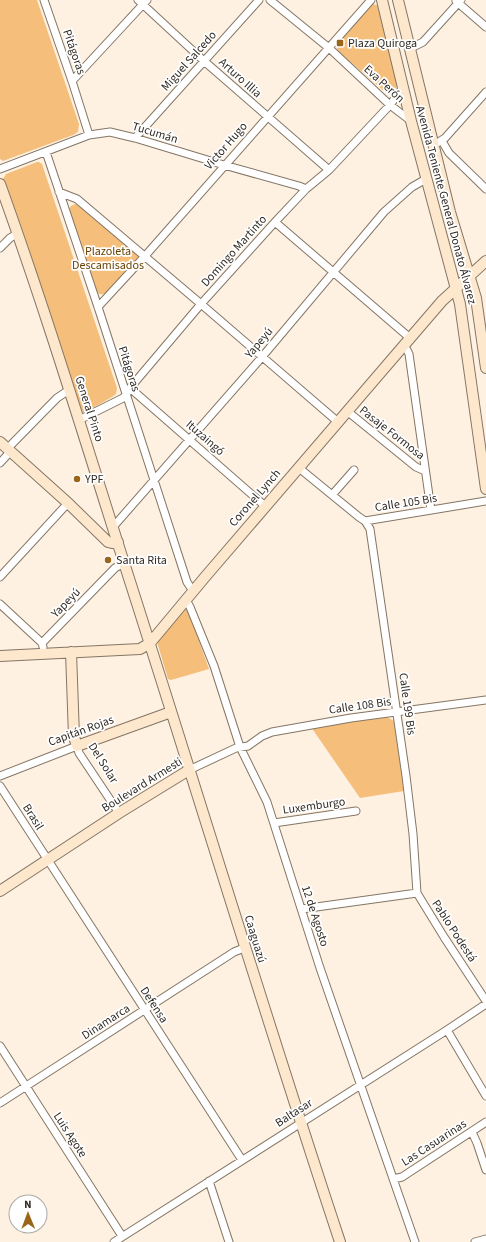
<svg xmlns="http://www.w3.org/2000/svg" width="486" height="1242" font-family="'Source Sans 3',sans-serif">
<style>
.green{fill:#f5be7a}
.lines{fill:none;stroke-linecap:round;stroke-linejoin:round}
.street-casing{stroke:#847665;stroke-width:9}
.secondary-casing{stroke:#847665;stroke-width:12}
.street{stroke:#fff;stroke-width:7}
.secondary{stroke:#fee8cd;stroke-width:10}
.poi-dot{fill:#99661a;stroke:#fff;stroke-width:1.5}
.labels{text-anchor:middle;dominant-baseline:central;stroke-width:3.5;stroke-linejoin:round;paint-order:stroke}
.poi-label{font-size:12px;fill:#302a23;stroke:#fff;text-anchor:start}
.street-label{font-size:12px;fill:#302a23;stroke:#fff}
.park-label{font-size:12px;fill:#684100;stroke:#fff}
</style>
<rect width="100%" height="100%" fill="#fef1e2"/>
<path class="green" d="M0 0H37L79 124 78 132 73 135 3 161 0 159Z
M372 4 377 5 378 7 398 82 396 88 391 92 384 91 338 51 336 45Z
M37 162H39L42 164 117 388 116 394 112 397 84 413 82 411 3 179 6 174Z
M75 204H78L139 256 107 293C101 295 99 295 95 290L69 209 71 206Z
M185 609 188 610 209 669 171 680 168 679 157 642 183 610Z
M387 717 394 721 404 791 360 798 311 727Z"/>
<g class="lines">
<g class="street-casing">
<path id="street" d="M44 0 72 81 89 135
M138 0 204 61 329 170
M270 0 329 48 390 105 411 121
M456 1 486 27
M411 48 423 42 461 0
M72 81 147 0
M135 138 259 0
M442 141 449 153 486 189
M434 145 445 138 486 92
M46 152 98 307 187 582 193 591
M0 169 89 135 110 132 135 138 224 165 299 186 306 189
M59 192 77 199 201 304 338 422
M275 222 410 338
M0 248 10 238 18 233
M98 307 145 256 371 0
M403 346 407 350 409 354 431 510
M130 388 265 506
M347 411 416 467 425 471
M79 420 123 398 126 395 130 388 201 304 275 222 306 189 329 170 390 105 402 89
M7 449 57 398 69 390
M0 463 10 452
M299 468 359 517 365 521 486 501
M332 495 354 470
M365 521 370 529 406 776 413 834 417 893 444 937 486 1001
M113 527 262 357 384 212 412 187 426 179
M0 577 68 503
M186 600 190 607 214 666 240 747 267 802 320 968 415 1242
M0 604 42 643 43 647
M42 643 115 568 124 563
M189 770 236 748 248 746 262 736 272 732 351 718 486 700
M0 776 77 746 79 753 119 813
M0 786 242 1160
M274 823 356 811
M302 909 417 893
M447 1030 486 1096
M0 1046 122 1236
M0 1103 234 952 244 948
M472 1132 477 1143 486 1170
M393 1179 402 1177 486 1122
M209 1181 229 1242
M114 1242 447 1030 486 1004
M475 1242 486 1239"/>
</g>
<g class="secondary-casing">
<path id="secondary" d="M382 0 411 121 460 304 486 489
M398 0 450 212 476 298 486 368
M0 184C43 303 80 424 118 544 193 777 263 1010 340 1242
M0 442 68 503 108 542 112 543 118 542
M71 652 74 737 77 746 171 712
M0 656 140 649 150 643 205 577 442 301 486 261
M0 891 119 813 189 770"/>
</g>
<use href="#street" class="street"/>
<use href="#secondary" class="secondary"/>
</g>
<g class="poi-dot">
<rect x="336" y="39" width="8" height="8" rx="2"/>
<circle cx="77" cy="479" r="4"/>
<circle cx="108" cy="560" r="4"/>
</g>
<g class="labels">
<g class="poi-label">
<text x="348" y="43">Plaza Quiroga</text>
<text x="85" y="479">YPF</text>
<text x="116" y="560">Santa Rita</text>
</g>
<g class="street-label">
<text transform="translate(74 52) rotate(71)">Pitágoras</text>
<text transform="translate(189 61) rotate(-48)">Miguel Salcedo</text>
<text transform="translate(240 78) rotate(42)">Arturo Illia</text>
<text transform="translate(384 84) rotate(42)">Eva Perón</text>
<text transform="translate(155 133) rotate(17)">Tucumán</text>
<text transform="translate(226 146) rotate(-49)">Victor Hugo</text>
<text transform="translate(446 205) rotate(75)">Avenida Teniente General Donato Álvarez</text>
<text transform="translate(234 251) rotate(-48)">Domingo Martinto</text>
<text transform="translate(259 343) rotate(-50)">Yapeyú</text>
<text transform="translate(129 369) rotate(72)">Pitágoras</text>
<text transform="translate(89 409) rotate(72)">General Pinto</text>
<text transform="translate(392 433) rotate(38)">Pasaje Formosa</text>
<text transform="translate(205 438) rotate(41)">Ituzaingó</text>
<text transform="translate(255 498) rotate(-49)">Coronel Lynch</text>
<text transform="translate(406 503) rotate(-9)">Calle 105 Bis</text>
<text transform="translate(66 603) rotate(-46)">Yapeyú</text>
<text transform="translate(407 704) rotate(82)">Calle 199 Bis</text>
<text transform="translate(360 706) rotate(-8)">Calle 108 Bis</text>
<text transform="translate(81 731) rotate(-20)">Capitán Rojas</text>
<text transform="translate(103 763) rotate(58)">Del Solar</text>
<text transform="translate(142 785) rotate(-32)">Boulevard Armesti</text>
<text transform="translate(314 806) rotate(-8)">Luxemburgo</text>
<text transform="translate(33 817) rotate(58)">Brasil</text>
<text transform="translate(315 916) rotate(72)">12 de Agosto</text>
<text transform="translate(454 931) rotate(57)">Pablo Podestá</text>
<text transform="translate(255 939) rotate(73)">Caaguazú</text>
<text transform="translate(154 1005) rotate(57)">Defensa</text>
<text transform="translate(106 1022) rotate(-33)">Dinamarca</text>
<text transform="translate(294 1113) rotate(-33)">Baltasar</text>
<text transform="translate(70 1135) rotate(57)">Luis Agote</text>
<text transform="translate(434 1143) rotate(-33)">Las Casuarinas</text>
</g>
<g class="park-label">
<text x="108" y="251">Plazoleta<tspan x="108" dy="14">Descamisados</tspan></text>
</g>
</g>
<g transform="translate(28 1214) rotate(359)"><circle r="19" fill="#ffffff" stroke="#acaaa7"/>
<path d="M0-3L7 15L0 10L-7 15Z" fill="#99661a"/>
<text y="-6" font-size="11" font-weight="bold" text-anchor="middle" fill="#302a23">N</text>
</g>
</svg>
